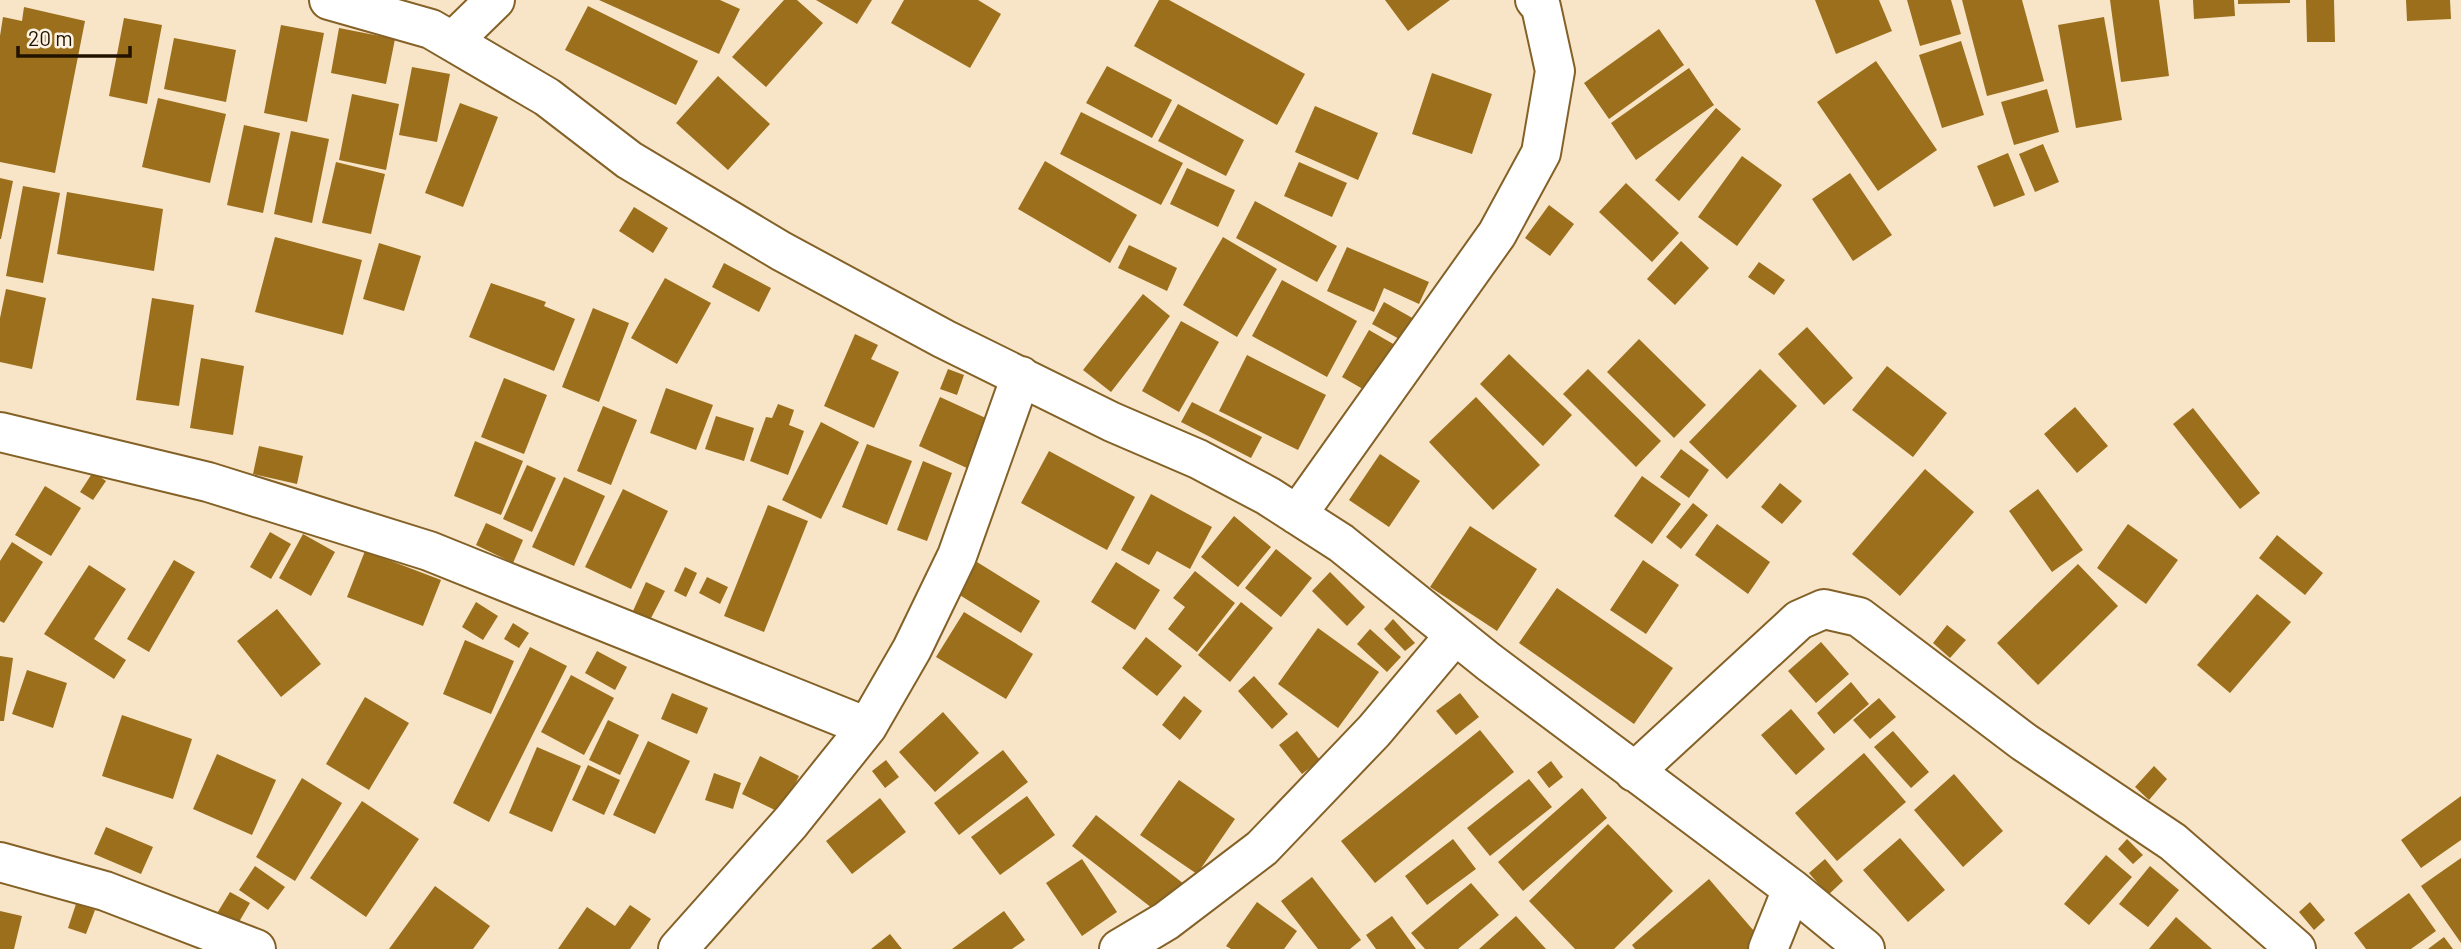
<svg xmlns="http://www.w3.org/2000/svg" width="2461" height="949" font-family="Barlow,sans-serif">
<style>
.building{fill:#9b6f1c}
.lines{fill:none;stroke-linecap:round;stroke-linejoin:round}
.minor-casing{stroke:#846126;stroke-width:42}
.minor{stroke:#fff;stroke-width:38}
</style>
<rect width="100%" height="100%" fill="#f8e5c8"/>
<path class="building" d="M599 0H720L740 9 719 54Z
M784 0H797L823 23 766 87 732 57Z
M816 0H872L857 24Z
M904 0H978L1001 14 970 68 891 23Z
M1159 0H1169L1305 74 1277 125 1134 46Z
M1385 0H1450L1408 31Z
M1815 0H1879L1892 31 1836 54Z
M1907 0H1951L1961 34 1920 46Z
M1962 0H2022L2044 81 1987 96Z
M2110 0H2159L2169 76 2121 82Z
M2193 0H2234L2235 16 2194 19Z
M2238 0H2290V3L2238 4Z
M2306 0H2334L2335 42H2307Z
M2406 0H2450L2451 19 2407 21Z
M588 6 698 61 676 105 565 50Z
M24 7 85 21 55 173 0 162V36L3 17 22 21Z
M2104 17 2122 120 2076 128 2058 25Z
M124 18 162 25 147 104 109 96Z
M281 25 324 33 307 122 264 113Z
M339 28 395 39 386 84 331 73Z
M1659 29 1684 65 1609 119 1584 83Z
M174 38 236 50 226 102 164 89Z
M1961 41 1984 115 1942 128 1919 55Z
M1876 61 1937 150 1878 191 1817 102Z
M1107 66 1172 100 1152 138 1086 103Z
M412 67 450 74 437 142 399 135Z
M1689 68 1714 105 1636 160 1611 123Z
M1432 73 1492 94 1472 154 1412 134Z
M718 76 770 124 728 170 676 123Z
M2047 89 2059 132 2014 145 2001 102Z
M352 94 399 104 386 170 339 160Z
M158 98 226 114 210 183 142 167Z
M460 103 498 117 463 207 425 193Z
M1178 104 1244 140 1226 176 1158 141Z
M1315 106 1378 133 1358 180 1295 152Z
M1716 108 1741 129 1679 201 1655 180Z
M1081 112 1183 163 1161 205 1060 154Z
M244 125 280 133 263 213 227 205Z
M291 131 329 139 312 223 274 214Z
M2043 144 2059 182 2035 192 2019 154Z
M2008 153 2025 195 1994 207 1977 166Z
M1742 156 1782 185 1737 246 1698 217Z
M1045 161 1137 215 1110 263 1018 209Z
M336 162 385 174 371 234 322 223Z
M1299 162 1347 183 1332 217 1284 196Z
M1187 168 1235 190 1218 227 1170 204Z
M1850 173 1892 235 1853 261 1812 199Z
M0 178 13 181 1 239H0Z
M1626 183 1679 233 1652 262 1599 212Z
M23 186 60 193 43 283 6 276Z
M67 192 163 209 154 271 57 254Z
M1255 201 1337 246 1317 282 1236 238Z
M1549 205 1574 224 1550 256 1525 238Z
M634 207 668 228 653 253 619 231Z
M275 237 362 260 343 335 255 312Z
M1223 237 1277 269 1237 337 1183 305Z
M1681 241 1709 268 1675 305 1647 279Z
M379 243 421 256 404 311 363 299Z
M1129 245 1177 268 1167 291 1118 268Z
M1347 247 1429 282 1419 304 1384 288 1374 312 1327 291Z
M1759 262 1785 280 1774 295 1748 277Z
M724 263 771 288 759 312 712 287Z
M665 278 711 303 677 364 631 338Z
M1282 280 1357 321 1327 377 1252 336Z
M491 283 546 302 544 306 575 319 554 371 469 337Z
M6 289 46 298 32 369 0 362V318Z
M1143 294 1170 316 1111 392 1083 370Z
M152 298 194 305 179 406 136 400Z
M1384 302 1423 324 1412 346 1372 324Z
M593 308 629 323 599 402 562 387Z
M1181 321 1219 342 1179 412 1142 391Z
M1807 327 1853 378 1824 405 1778 354Z
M1369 330 1395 345 1368 392 1342 377Z
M855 334 878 345 871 359 899 372 874 428 824 406Z
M1639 339 1706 405 1674 438 1607 372Z
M1509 354 1572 415 1543 446 1480 384Z
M1247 355 1326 395 1298 450 1219 411Z
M201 358 244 366 233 435 190 428Z
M1887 366 1947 413 1913 457 1852 410Z
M948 369 964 375 957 395 940 389Z
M1588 369 1661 441 1636 467 1563 394Z
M1760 369 1797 406 1727 479 1689 442Z
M504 378 547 395 524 454 481 437Z
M666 388 713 405 696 450 650 433Z
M940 397 990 420 969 469 919 446Z
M1476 397 1540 465 1493 510 1429 442Z
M1192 402 1262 437 1251 458 1181 422Z
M778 404 794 410 789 425 804 431 788 475 750 461 766 417 772 418Z
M603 406 637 420 611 485 577 471Z
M2075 407 2108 446 2077 473 2044 434Z
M2193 408 2260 493 2240 509 2173 424Z
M716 416 754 428 744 461 705 449Z
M821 422 859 442 821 519 782 500Z
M475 441 523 461 501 515 454 496Z
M867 444 912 461 887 525 842 507Z
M259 446 303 456 297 484 253 474Z
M1681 449 1709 470 1689 498 1660 477Z
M1049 451 1135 497 1107 550 1021 503Z
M1380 454 1420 481 1389 527 1349 500Z
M923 461 952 473 927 541 897 530Z
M527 465 556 478 532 532 503 519Z
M1925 469 1974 512 1900 596 1852 554Z
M93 472 106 481 93 500 80 492Z
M1642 476 1681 504 1652 544 1614 516Z
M564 477 605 496 574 566 532 547Z
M1780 483 1802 501 1782 524 1761 507Z
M45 486 81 508 51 556 15 535Z
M623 489 668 511 631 589 585 567Z
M2038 489 2083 550 2052 572 2009 511Z
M1151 494 1212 527 1190 569 1157 551 1149 565 1121 550Z
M1693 503 1708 515 1681 549 1666 537Z
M768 505 808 521 764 632 724 616Z
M1234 516 1271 547 1238 587 1201 557Z
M486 523 523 540 513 563 476 545Z
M1717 524 1770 562 1748 594 1695 555Z
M2128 524 2178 560 2146 604 2097 568Z
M1470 526 1537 569 1497 631 1430 587Z
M270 532 291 544 271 579 250 567Z
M303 534 335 552 311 596 279 578Z
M2277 535 2323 573 2305 595 2259 558Z
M12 542 43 562 4 623 0 621V561Z
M1276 549 1312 578 1281 617 1245 588Z
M365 551 441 580 423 626 347 597Z
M174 560 195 572 149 652 127 639Z
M1643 560 1679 585 1646 634 1610 610Z
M977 562 1040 601 1021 633 958 594Z
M1116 562 1160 590 1135 630 1091 602Z
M2078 564 2118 606 2038 685 1997 643Z
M89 565 126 589 94 639 126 660 114 679 44 634Z
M685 567 697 573 686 597 674 591Z
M1195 571 1235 603 1197 652 1168 629 1185 607 1173 598Z
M1330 572 1365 607 1347 626 1312 591Z
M707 577 728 587 720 604 699 593Z
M646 582 665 591 650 620 633 611Z
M1557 588 1673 668 1634 724 1519 643Z
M2257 594 2291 622 2230 693 2197 665Z
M476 602 498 616 483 640 462 627Z
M1241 602 1273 628 1230 682 1198 655Z
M277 609 321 664 281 697 237 641Z
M964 612 1033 654 1006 699 936 657Z
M1393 619 1415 643 1405 651 1384 629Z
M513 623 529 633 519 648 504 639Z
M1947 625 1966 640 1950 658 1933 643Z
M1318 628 1379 672 1338 728 1278 684Z
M1370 629 1401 657 1387 672 1357 644Z
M1146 637 1182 666 1157 696 1122 668Z
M465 640 514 661 491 714 443 694Z
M1821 642 1849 674 1816 703 1788 671Z
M530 647 567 666 489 822 453 803Z
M597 651 627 667 615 690 585 673Z
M0 656 13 658 4 721H0Z
M27 670 67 683 53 728 12 714Z
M571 675 614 698 584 755 541 732Z
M1254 676 1288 714 1272 729 1238 691Z
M1851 682 1869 704 1834 734 1817 713Z
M672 693 708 708 697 734 661 719Z
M1460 693 1479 717 1456 735 1436 711Z
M1184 696 1202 711 1180 740 1162 725Z
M365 697 409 723 369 790 326 764Z
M1879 698 1896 717 1870 739 1853 720Z
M1791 709 1825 749 1796 775 1761 735Z
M943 712 979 753 935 792 899 752Z
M122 715 192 739 173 799 102 776Z
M608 720 639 735 620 775 589 760Z
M1480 730 1514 772 1375 883 1341 841Z
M1297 731 1320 760 1302 774 1279 745Z
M1893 731 1929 772 1911 788 1874 747Z
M648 741 690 761 655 834 613 815Z
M537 747 581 766 552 832 509 813Z
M1003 750 1028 782 959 835 934 803Z
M1864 753 1906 802 1837 861 1795 813Z
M217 754 276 780 252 835 193 809Z
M760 756 799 776 781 813 742 794Z
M886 760 899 777 885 788 872 771Z
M1551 761 1563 777 1549 788 1537 772Z
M588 765 620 780 604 815 572 800Z
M2154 766 2167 779 2149 800 2135 787Z
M714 773 741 783 733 809 705 800Z
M1954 774 2003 831 1963 867 1914 810Z
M302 778 342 803 295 881 256 857Z
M1529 779 1552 807 1490 856 1467 828Z
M1179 780 1235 819 1197 874 1140 835Z
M1582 788 1607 818 1523 891 1498 862Z
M1027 796 1055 835 1000 875 971 837Z
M2461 796V840L2421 868 2401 840Z
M880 798 906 832 852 874 826 841Z
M362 801 419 839 366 917 310 878Z
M1096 815 1184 884 1161 915 1072 846Z
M1608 824 1673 891 1614 949H1575L1529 901Z
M106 827 153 847 141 874 94 854Z
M1900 838 1945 890 1908 922 1863 870Z
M1453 839 1476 869 1427 905 1405 876Z
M2127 839 2143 855 2133 864 2118 849Z
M2106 855 2132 877 2089 925 2064 904Z
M2461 858V943L2421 886Z
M1082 859 1117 912 1082 936 1046 883Z
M1825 859 1843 881 1828 895 1809 873Z
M255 866 285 887 268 910 239 890Z
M2150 866 2179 890 2148 927 2119 904Z
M1312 877 1361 940 1350 949H1318L1281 901Z
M1709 879 1760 938 1747 949H1635L1632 945Z
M1471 883 1499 915 1458 949H1425L1411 933Z
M435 886 490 926 473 949H389Z
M230 892 250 903 236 927 216 915Z
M2409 893 2436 931 2411 949H2366L2354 933Z
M1257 902 1297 931 1284 949H1231L1226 946Z
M2310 902 2325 920 2314 930 2299 912Z
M76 904 95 910 86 934 68 928Z
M630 905 651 919 630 949H558L587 907 615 926Z
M0 911 22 916 14 949H0Z
M1004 911 1025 940 1012 949H952Z
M1392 916 1416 949H1376L1366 935Z
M1516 916 1546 949H1479Z
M2176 917 2212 949H2149Z
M890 934 902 949H871Z
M2444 937 2453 949H2428Z"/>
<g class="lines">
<g class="minor-casing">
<path id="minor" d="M329 0 431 29 547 97 629 160 781 251 944 339 1112 422 1198 459 1268 496 1341 543 1489 662 1792 889 1865 949
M453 41 495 0
M0 432 208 482 429 551 867 727
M1297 515 1497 234 1541 153 1555 71 1541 7 1535 0
M1634 772 1799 620 1824 609 1859 617 2024 742 2173 842 2296 949
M0 862 105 891 256 949
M678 949 791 822 867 727 912 649 957 556 1021 376
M1119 949 1166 921 1262 848 1374 731 1455 635
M1768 949 1792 889"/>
</g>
<use href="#minor" class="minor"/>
</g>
<path d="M18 46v10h112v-10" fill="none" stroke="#211300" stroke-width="3.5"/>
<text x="28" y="46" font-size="21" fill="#211300" stroke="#fdf3e5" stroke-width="5" paint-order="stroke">20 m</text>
</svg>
